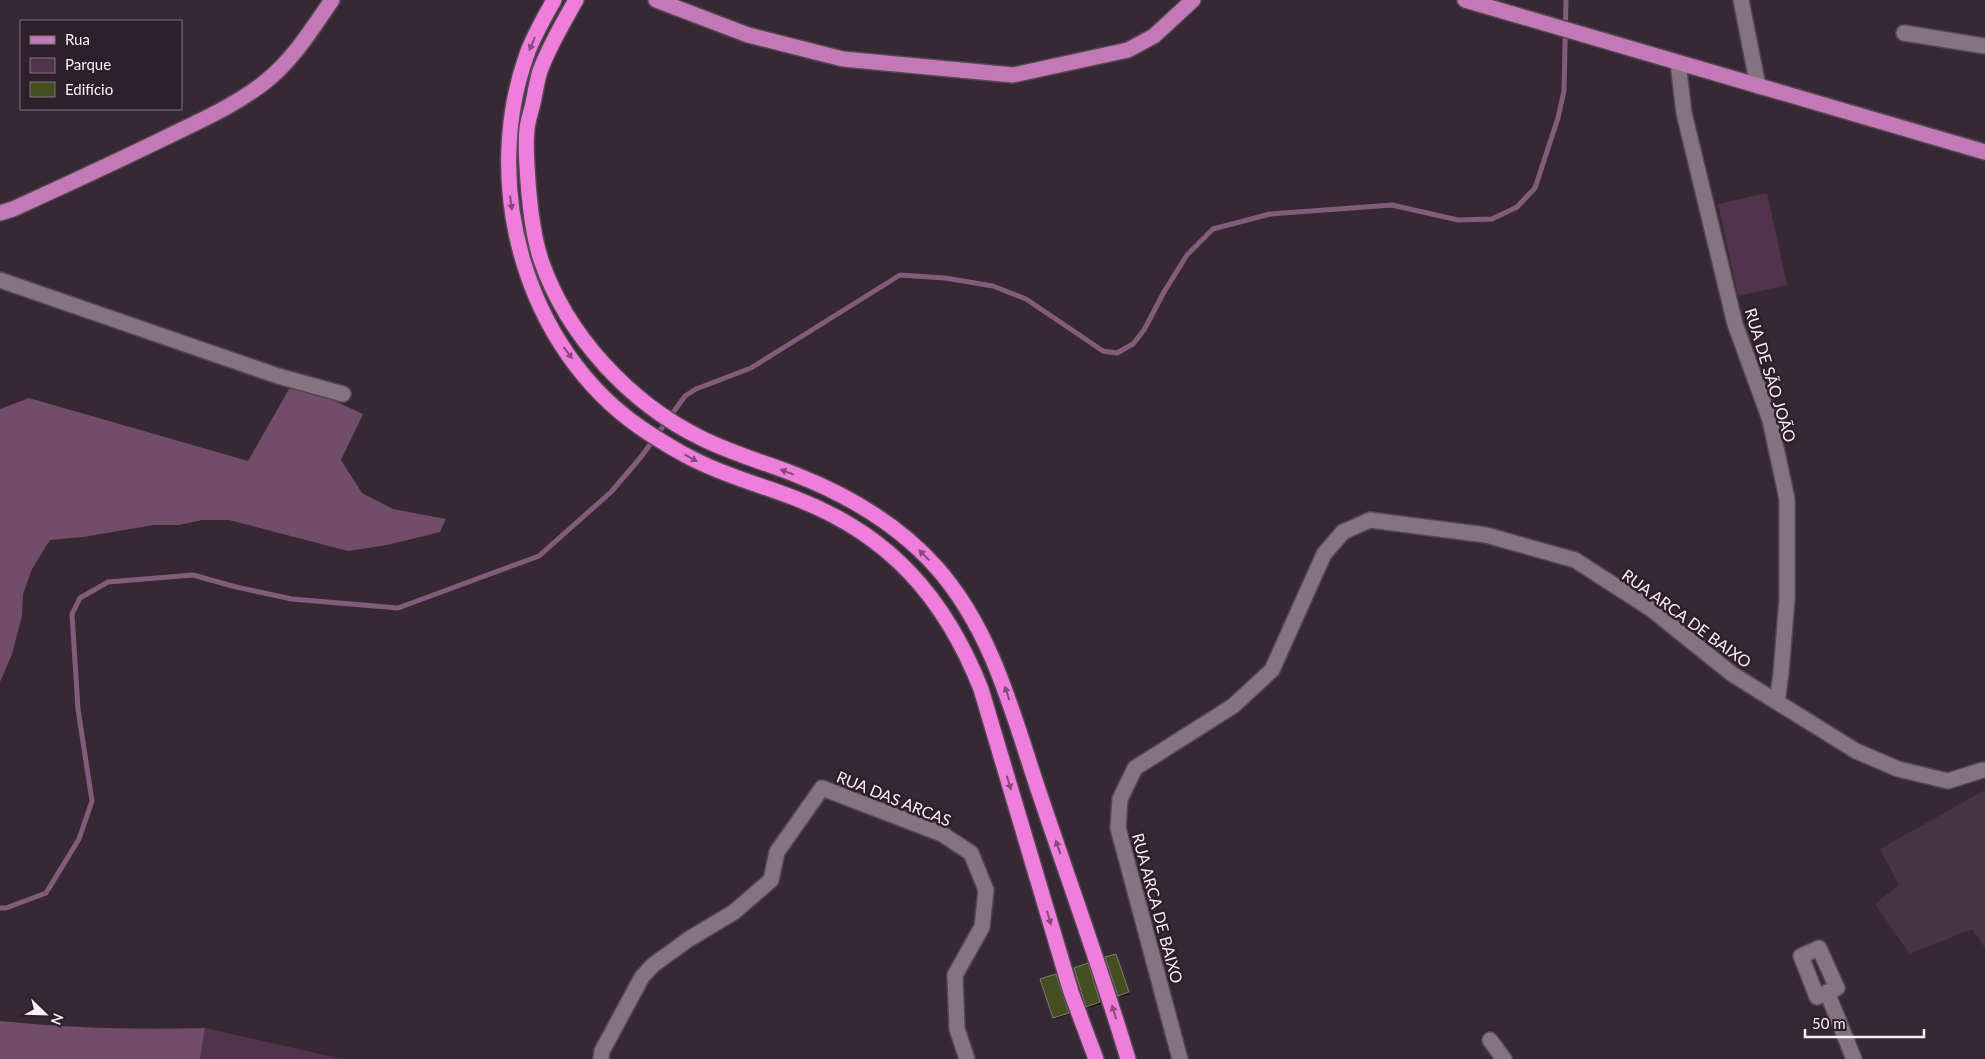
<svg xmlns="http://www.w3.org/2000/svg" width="1985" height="1059" font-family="Lato,sans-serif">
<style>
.built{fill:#463543}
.green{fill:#51344b}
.forest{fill:#714d6a}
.shadow{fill:#0007}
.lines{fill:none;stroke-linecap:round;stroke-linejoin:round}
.stream{stroke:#825d7b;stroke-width:5}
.building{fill:#454d22;stroke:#7d8270}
.minor-casing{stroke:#534751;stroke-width:18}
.major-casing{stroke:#534751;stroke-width:18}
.highway-casing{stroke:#534751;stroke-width:18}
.minor{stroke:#847480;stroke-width:15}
.major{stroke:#c479b7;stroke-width:15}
.highway{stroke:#ee7ddb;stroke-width:15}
.oneway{fill:#844a7a}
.labels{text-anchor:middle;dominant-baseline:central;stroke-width:5;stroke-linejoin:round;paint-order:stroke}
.street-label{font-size:16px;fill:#f9f0f7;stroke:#2d202a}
</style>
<rect width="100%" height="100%" fill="#372934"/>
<path class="built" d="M1985 790V948L1972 929 1910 954 1875 904 1899 885 1880 849Z"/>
<path class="green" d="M1767 193 1787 285 1738 296 1718 204Z
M205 1028 342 1059H200Z"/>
<path class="forest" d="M293 382 363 414 341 460 362 493 393 509 446 519 440 532 387 545 348 551 229 520H202L179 525H154L83 537 50 540 32 569 23 594 22 616 12 654 0 682V409L29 398 248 461Z
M0 1021C68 1028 136 1030 205 1028L200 1059H0Z"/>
<path class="shadow" d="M1116 955 1130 994 1121 997 1119 995Z
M1089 966 1101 1004 1089 1008 1088 1006Z
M1055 975 1070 1014 1056 1019 1054 1017Z"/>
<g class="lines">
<path class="stream" d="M0 908H6L46 893 79 839 92 801 78 709 72 614 80 598 108 582 193 575 236 587 292 599 398 608 539 556 611 492 641 457 685 396 696 389 751 368 900 275 945 278 993 286 1026 299 1103 351 1117 353 1133 344 1144 330 1164 292 1187 255 1213 229 1270 214 1392 205 1458 220 1492 219 1517 207 1535 188 1558 118 1564 91 1566 0"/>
</g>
<path class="building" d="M1116 954 1129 992 1118 996 1105 957Z
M1088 963 1100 1002 1086 1007 1074 968Z
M1056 974 1069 1013 1053 1018 1040 979Z"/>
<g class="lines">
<g class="minor-casing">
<path id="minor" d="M1741 0 1758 86
M1904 33 1985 46
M1678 63 1684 113 1735 324 1770 420 1787 499V599L1781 673 1777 702
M0 280 278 376 343 394
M1819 948 1837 988 1817 997 1801 956Z
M1827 992 1854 1059
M1490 1040 1504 1059
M601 1059 602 1051 642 977 653 965 689 939 734 912 771 880 777 852 822 788 942 834 971 853 986 890 982 927 955 975 957 1029 967 1059
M1180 1059 1118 828 1120 799 1135 768 1233 706 1272 670 1324 554 1343 532 1370 520 1486 535 1575 560 1651 609 1732 674 1856 751 1898 769 1948 781 1983 770"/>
</g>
<g class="major-casing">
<path id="major" d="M656 0 748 35 843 59 1013 75 1128 50 1154 36 1193 0
M1465 0 1985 152
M0 213 13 209C68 184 122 159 175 133 206 118 237 104 265 82 293 60 312 29 332 0"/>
</g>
<g class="highway-casing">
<path id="highway" d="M554 0C544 18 534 35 527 54 480 185 525 348 641 428 659 440 678 452 697 461 729 477 764 486 797 499 890 535 945 598 981 689L1071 992 1096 1059
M576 0C563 23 549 46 540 71 537 81 535 93 533 103 531 112 528 120 527 129 525 146 527 165 528 182 530 208 533 236 541 260 567 336 630 403 701 438 731 453 763 462 794 474 848 495 898 524 937 568 995 634 1014 720 1042 801 1071 887 1102 972 1128 1059"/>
</g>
<use href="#minor" class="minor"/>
<use href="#major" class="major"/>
<use href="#highway" class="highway"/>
</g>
<defs><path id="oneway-solid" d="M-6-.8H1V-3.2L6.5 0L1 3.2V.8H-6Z" transform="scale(1.25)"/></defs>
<g class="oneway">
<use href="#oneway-solid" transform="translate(532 44) rotate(113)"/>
<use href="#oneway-solid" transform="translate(511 203) rotate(83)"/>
<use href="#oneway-solid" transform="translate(568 353) rotate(54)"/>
<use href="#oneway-solid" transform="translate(691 458) rotate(29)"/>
<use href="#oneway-solid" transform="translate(787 472) rotate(-160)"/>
<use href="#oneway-solid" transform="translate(924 555) rotate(-135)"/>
<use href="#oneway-solid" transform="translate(1007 693) rotate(-108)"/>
<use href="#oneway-solid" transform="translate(1009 783) rotate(73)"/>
<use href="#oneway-solid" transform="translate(1058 847) rotate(-109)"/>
<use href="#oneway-solid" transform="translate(1049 918) rotate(74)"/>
<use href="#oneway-solid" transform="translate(1114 1012) rotate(-107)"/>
</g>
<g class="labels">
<g class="street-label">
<text transform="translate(1771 375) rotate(73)">RUA DE SÃO JOÃO</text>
<text transform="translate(1687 618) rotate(36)">RUA ARCA DE BAIXO</text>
<text transform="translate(894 798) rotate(22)">RUA DAS ARCAS</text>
<text transform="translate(1158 908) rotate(75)">RUA ARCA DE BAIXO</text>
</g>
</g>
<rect x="20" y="20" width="162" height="90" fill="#2d202a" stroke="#7f737c"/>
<rect x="30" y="36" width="25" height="8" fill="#c479b7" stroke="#7f737c"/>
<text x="65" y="45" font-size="15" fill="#f9f0f7">Rua</text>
<rect x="30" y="58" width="25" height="15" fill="#51344b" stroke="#7f737c"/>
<text x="65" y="70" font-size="15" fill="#f9f0f7">Parque</text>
<rect x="30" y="82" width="25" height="15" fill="#454d22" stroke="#7f737c"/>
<text x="65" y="95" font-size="15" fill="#f9f0f7">Edifício</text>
<g transform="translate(45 1014) rotate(113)" stroke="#2d202a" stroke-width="4" paint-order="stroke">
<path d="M0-4L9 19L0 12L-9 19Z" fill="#f9f0f7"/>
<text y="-8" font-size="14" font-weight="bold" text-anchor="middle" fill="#f9f0f7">N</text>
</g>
<path d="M1805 1029v8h119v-8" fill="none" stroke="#f9f0f7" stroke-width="2.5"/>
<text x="1812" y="1029" font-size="15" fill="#f9f0f7" stroke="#2d202a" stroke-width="4" paint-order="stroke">50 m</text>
</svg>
